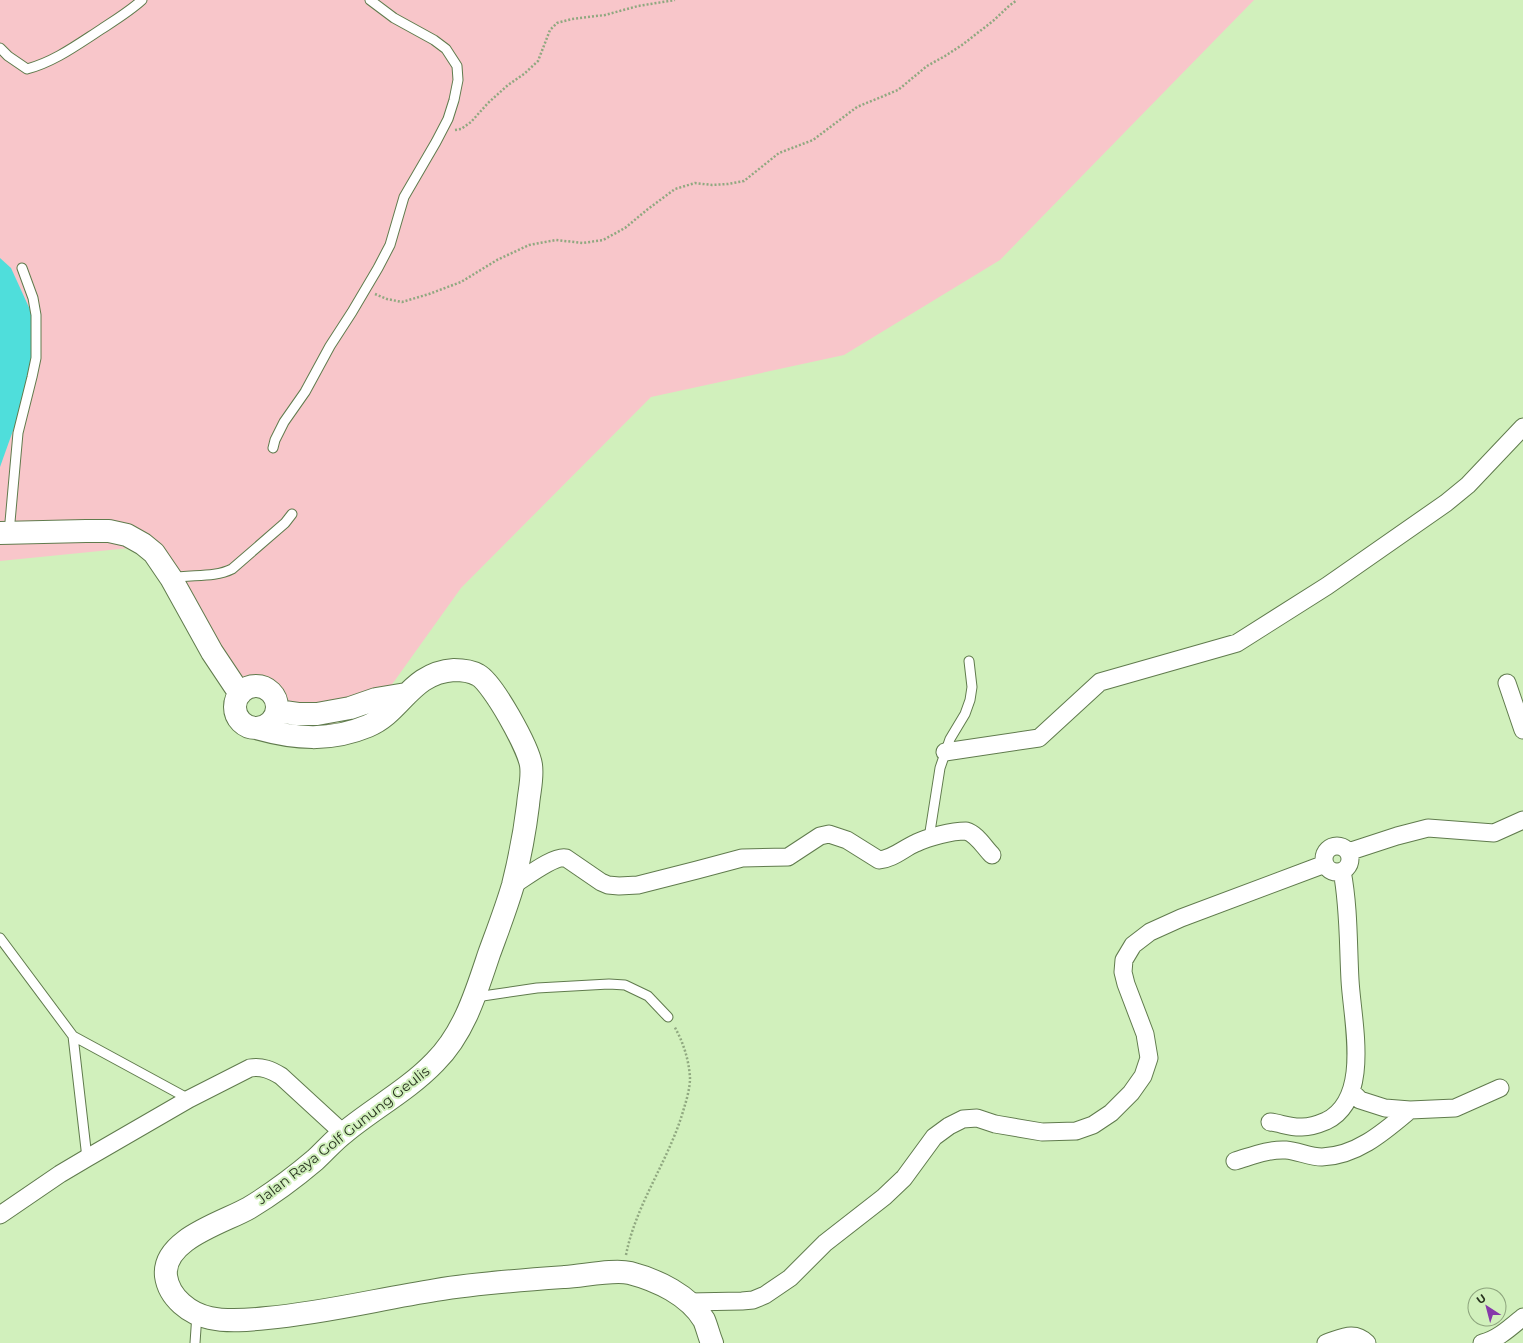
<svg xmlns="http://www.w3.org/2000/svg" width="1523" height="1343" font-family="Montserrat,sans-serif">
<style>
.green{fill:#f8c6ca}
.water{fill:#4fdedb}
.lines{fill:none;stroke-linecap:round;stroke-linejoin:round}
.service-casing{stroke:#607b4d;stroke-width:11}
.minor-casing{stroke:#607b4d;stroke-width:19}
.secondary-casing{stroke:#607b4d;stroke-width:24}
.path{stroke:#90a880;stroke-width:2.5;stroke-dasharray:2 2;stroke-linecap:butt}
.service{stroke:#fff;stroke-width:9}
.minor{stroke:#fff;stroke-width:17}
.secondary{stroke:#fff;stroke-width:22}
.labels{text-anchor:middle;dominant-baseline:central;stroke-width:4;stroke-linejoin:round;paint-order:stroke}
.street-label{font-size:14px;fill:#28331f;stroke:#d1f0bc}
</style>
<rect width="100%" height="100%" fill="#d1f0bc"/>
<path class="green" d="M0 0H1254L1000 260 844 355 651 397 461 588 373 711 319 728 242 680 150 546 0 561Z"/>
<path class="water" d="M0 258 11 268 32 314 34 362 20 411 0 467Z"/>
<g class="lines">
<g class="service-casing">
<path id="service" d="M0 48 8 56 27 69C53 62 74 47 97 32 112 22 129 12 142 0
M273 448 275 440 284 422 305 392 330 346 352 312 378 268 390 245 404 197 436 142 448 119 454 100 458 80 457 66 446 49 434 40 394 18 370 0
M9 533 18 433 32 377 36 358V315L33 298 22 268
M171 578C191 574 214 578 232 569L285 523 292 514
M929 838 940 768 950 739 965 714 970 700 972 687 969 661
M0 938 73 1036 189 1099
M476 997 537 988 609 984 625 985 648 996 668 1017
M73 1036 87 1158
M195 1343 197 1314"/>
</g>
<g class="minor-casing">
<path id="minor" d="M1507 683 1523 730
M945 752 1039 738 1100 682 1237 643 1327 586 1446 503 1468 485 1523 427
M1324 859a13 13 0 1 1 26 0a13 13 0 1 1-26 0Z
M1348 852 1397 836 1428 828 1494 833 1523 820
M513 885C525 878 554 855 566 858L601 882 608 885 619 886 638 885 697 870 742 858 788 857 820 836 829 834 847 840 879 860C893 859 904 848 916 843 929 837 951 831 966 831 977 834 984 847 992 855
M1351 1091 1360 1100 1385 1108 1410 1110 1455 1108 1500 1088
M1270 1122C1280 1123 1292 1128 1302 1127 1310 1127 1319 1124 1326 1121 1372 1099 1352 1020 1350 980 1348 944 1349 907 1342 871
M1235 1161C1252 1156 1268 1149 1286 1150 1298 1151 1310 1157 1322 1157 1357 1156 1385 1131 1410 1110
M0 1215 60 1174 87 1158 189 1099 250 1068C262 1066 271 1070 281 1076L343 1133
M689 1302 742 1301 753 1300 765 1295 790 1278 825 1243 884 1197 904 1178 934 1137 949 1126 963 1119 977 1118 995 1124 1042 1132 1076 1131 1093 1125 1111 1113 1131 1093 1143 1076 1149 1058 1145 1034 1126 984 1123 972 1124 960 1133 945 1150 932 1181 918 1325 864
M1326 1343C1342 1338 1354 1330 1367 1343
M1482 1343C1497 1340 1511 1327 1523 1317"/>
</g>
<g class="secondary-casing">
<path id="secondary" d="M0 533 86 531H109L127 535 143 544 154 553 171 578 212 652 240 694
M235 707a21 21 0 1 1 42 0a21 21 0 1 1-42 0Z
M277 711 298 714H317L350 708 376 699 406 694
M256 728C295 739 330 742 368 726 402 712 410 673 454 670 463 670 471 671 478 675 493 683 528 747 531 765 533 778 529 792 528 805 525 830 519 861 513 885 506 909 497 932 489 954 476 993 464 1033 435 1062 408 1090 374 1108 345 1132 334 1140 325 1151 315 1160 295 1177 272 1194 249 1208 225 1222 162 1239 166 1276 169 1298 190 1314 210 1318 228 1322 249 1320 267 1318 324 1313 379 1299 436 1290 478 1283 522 1280 565 1277 583 1276 614 1269 630 1273 657 1280 689 1295 704 1320 707 1327 709 1336 712 1343"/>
</g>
<path class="path" d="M455 130 461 129 471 122 488 103 508 85 524 74 538 61 550 30 557 23 572 19 605 15 638 6 675 0
M375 294 387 299 402 302 429 294 461 282 497 260 529 245 556 240 583 243 603 240 625 228 648 209 675 189 695 183 712 185 728 184 744 181 779 153 813 140 857 107 898 90 927 66 945 56 962 45 993 21 1009 6 1017 0
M626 1255C636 1203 670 1159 684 1108 687 1099 690 1087 690 1078 689 1060 683 1041 674 1026"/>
<use href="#service" class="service"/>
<use href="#minor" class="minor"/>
<use href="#secondary" class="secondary"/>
</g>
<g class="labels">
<g class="street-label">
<text transform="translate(343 1135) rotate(-38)">Jalan Raya Golf Gunung Geulis</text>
</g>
</g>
<g transform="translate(1487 1307) rotate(324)"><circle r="19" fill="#d1f0bc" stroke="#8da47d"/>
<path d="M0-3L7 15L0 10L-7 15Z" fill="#8639aa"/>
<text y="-6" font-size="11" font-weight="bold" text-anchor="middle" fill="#28331f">U</text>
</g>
</svg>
